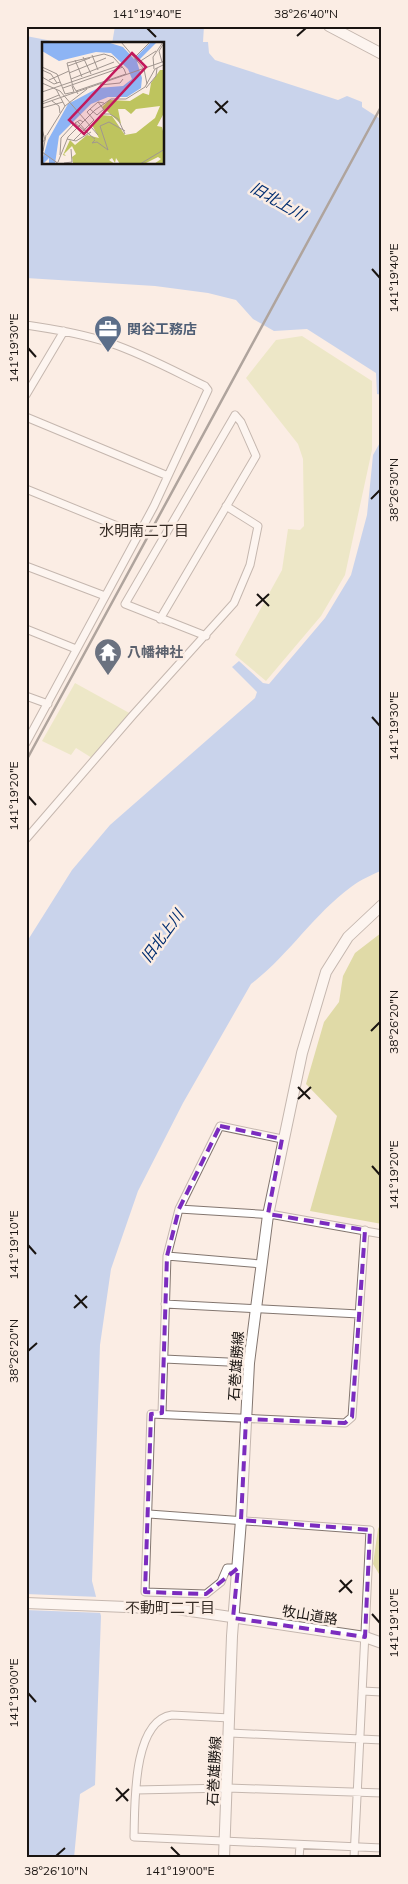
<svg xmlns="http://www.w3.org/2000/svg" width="408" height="1884" font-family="Mulish,'Noto Sans JP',sans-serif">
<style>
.green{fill:#dce1a5}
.forest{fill:#bec45e}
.water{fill:#8db4f4}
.pier{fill:#fbede4}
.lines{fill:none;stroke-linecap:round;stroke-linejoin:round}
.street-casing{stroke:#83766f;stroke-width:9}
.secondary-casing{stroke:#83766f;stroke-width:12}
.street{stroke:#fff;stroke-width:7}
.secondary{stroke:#fff;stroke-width:10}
.rail{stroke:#534c48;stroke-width:2.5}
.marked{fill:none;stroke:#7b2cbf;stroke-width:4;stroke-dasharray:10 6;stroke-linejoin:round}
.ticks{fill:none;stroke:#191411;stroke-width:2}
.labels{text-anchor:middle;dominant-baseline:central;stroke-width:5;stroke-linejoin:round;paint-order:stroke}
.service-label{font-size:14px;font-weight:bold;fill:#4e5e75;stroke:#fbede4;text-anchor:start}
.worship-label{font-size:14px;font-weight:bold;fill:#5b616d;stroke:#fbede4;text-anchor:start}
.street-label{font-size:14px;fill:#191411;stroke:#fbede4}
.water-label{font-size:15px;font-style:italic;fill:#022e71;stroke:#fbede4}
.neighbourhood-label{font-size:15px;fill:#372d26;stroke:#fbede4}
.inset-road{fill:none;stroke:#a19690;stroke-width:1}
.view{fill:#c2185b;fill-opacity:0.15;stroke:#c2185b;stroke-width:2.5}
.inset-edge{fill:none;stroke:#191411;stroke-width:2.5}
.neatline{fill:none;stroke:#191411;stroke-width:2}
.ticks-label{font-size:12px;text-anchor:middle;fill:#191411}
</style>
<rect width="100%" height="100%" fill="#fbede4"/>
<path class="green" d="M302 336 372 381V450L345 575 321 616 266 681 235 655 282 570 288 529 300 530 304 526 303 459 298 444 246 378 276 340Z
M75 683 133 715 92 758 76 748 71 755 42 741Z"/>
<path class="forest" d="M381 920H382V1224L310 1211 337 1116 306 1084 324 1022 339 1002 343 976 355 953 381 933Z
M382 1520V1579L373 1564 378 1529Z"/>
<path class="water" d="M115 26H204L203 42H208L209 53 215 60 338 100 347 96 362 102V107L382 120V395L377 394 376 373 307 329 274 331 253 319 236 300 208 293 155 286 26 278V36L68 44H44V164H164V44H112Z
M382 439V870C372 875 360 880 351 887 313 915 288 956 251 984L183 1103 138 1191 111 1269 100 1345 92 1581 101 1616 95 1785 80 1794 74 1858H26V943L72 870 110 825 255 698 257 692 232 667 239 661 263 683 269 684 325 618 351 575 367 515 373 455Z"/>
<path class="pier" d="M26 1594 99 1597 103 1613 26 1610Z"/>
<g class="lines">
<g class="street-casing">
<path id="street" d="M26 325C54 329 83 334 110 343 143 354 174 371 205 386L208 390 154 506 26 743
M26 395 64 331
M26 417 168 476
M26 489 137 534
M26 566 105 596
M160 619 256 456 241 422 235 415 125 604 206 636
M26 629 76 649
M26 696 48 704
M26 839 133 715 234 603 250 565 258 526 226 506
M179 1209 275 1215 382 1234
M167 1256 261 1264
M165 1304 359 1314
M164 1359 249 1363
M162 1413 167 1256 179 1209 220 1126 282 1139
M149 1514 370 1530 354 1858
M238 1568H227L221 1582 206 1594 145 1592 151 1414 345 1423 352 1417 365 1230
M362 1691 382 1692
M230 1718 172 1715C132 1721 135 1806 134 1837L382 1848
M230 1733 382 1740
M136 1790 228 1788 382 1793
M299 1858 300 1846"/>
</g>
<g class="secondary-casing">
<path id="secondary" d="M329 26 382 54
M26 1603 177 1609 365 1637 382 1643
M224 1858 232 1636 241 1520 249 1363 268 1215 302 1053 326 972 348 937 382 905"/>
</g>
<use href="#street" class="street"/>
<use href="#secondary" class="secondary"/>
<path class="rail" d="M26 761 382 105"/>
</g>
<path d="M0 0H408V1884H0ZM220 1126 282 1139 268 1214 365 1230 352 1417 345 1423 246 1419 241 1520 370 1530 365 1637 233 1618 238 1568 206 1594 145 1592 151 1414 162 1413 167 1256 179 1209Z" fill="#fbede4" fill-opacity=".55" fill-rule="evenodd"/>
<path class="marked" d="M220 1126 282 1139 268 1214 365 1230 352 1417 345 1423 246 1419 241 1520 370 1530 365 1637 233 1618 238 1568 206 1594 145 1592 151 1414 162 1413 167 1256 179 1209Z"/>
<path class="ticks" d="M147 28 156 37M297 36 306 28M215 101 227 113M215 113 228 101M372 269 380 278M28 348 36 357M371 499 380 490M257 594 269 606M256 606 269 594M372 717 380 726M28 796 36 805M371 1031 380 1022M298 1087 310 1099M298 1099 311 1087M372 1166 380 1175M28 1245 36 1254M75 1295 87 1308M74 1308 87 1296M28 1351 37 1343M340 1580 352 1593M339 1592 352 1580M372 1614 380 1623M28 1693 36 1702M116 1788 128 1801M116 1801 129 1789M171 1847 180 1856M56 1856 65 1848"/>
<defs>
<g id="office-pin" transform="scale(1.4375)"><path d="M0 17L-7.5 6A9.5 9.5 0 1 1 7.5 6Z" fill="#5c6f8a" stroke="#fbede4"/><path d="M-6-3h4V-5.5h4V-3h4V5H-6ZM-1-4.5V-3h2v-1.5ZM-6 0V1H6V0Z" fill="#fff"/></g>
<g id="temple-pin" transform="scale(1.4375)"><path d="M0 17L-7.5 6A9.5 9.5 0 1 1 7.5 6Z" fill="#6b7280" stroke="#fbede4"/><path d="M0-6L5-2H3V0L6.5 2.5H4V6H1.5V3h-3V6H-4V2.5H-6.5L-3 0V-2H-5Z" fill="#fff"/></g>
</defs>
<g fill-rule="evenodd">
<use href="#office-pin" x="108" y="329"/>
<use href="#temple-pin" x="108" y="652"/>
</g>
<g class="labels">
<g class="service-label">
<text x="127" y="329">関谷工務店</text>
</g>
<g class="worship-label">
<text x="127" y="652">八幡神社</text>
</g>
<g class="street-label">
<text transform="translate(236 1366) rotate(-86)">石巻雄勝線</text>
<text transform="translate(310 1615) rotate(9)">牧山道路</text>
<text transform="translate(214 1771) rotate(-87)">石巻雄勝線</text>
</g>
<g class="water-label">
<text transform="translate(278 201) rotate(30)">旧北上川</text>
<text transform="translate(162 936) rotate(-54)">旧北上川</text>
</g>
<g class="neighbourhood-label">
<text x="144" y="530">水明南二丁目</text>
<text x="170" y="1607">不動町二丁目</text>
</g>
</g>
<g transform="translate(42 42)">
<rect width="122" height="122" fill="#fbede4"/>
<path d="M118 28H122V71L115 84 120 85 121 89 122 85V122H112L119 117 116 115 102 122H78L74 116 73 121 70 116 67 118 73 122H34L31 121 30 115 34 112 30 104 22 112 24 114 21 113 28 98 33 103 45 93 57 96 50 83 59 73 70 74 83 93 94 91 113 76 118 64 94 67 89 72 83 67H76L79 82 65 69 63 70 60 65 67 58 88 59 101 51 107 53 109 41Z" fill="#bec45e"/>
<path d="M0 0 68 1 81 5 92 17 109 0H115L95 20 100 36 99 46 85 55H66L49 62 17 94 13 122H7V116L1 122 0 119 6 98 26 62 56 46 81 44 90 37 86 27 69 11 54 10 17 19 0 9Z" fill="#8db4f4"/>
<path class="inset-road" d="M79 0 102 27M122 1 117 9 120 20 123 19M50 13 56 28M41 15 49 32M93 15 108 0M33 18 40 35M97 20 114 9M26 24 48 16M0 25 15 32 23 52 32 50 30 44M102 27 105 42M112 27 111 15 121 0M0 28 9 32 15 41M27 31 64 16M0 35 12 42 18 40M29 37 72 20M7 38 27 29M0 41 18 49 56 93M58 43 78 41 81 37M21 46 81 25M104 46 114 34 115 26M14 47 23 64M34 49 84 32 82 27 71 15 62 12 25 21 30 41 31 44 36 52M0 50 79 23M10 59 17 64 18 71M0 60 17 53M56 60 62 68V72H68L76 77 83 92M0 62 123 19M0 66 21 60M48 67 56 60 62 61M45 70 48 67 55 73 62 67M35 79 47 92M41 80 38 78 33 81 53 97M0 87 3 98 0 100M5 93 23 64 45 47M25 97 34 99 49 90M53 98 50 101 55 100 66 108 58 84 67 80 83 89M31 99 52 78 45 70M1 109 4 93M0 110 17 122M18 113 19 96 31 83M16 120 26 95 53 68 69 57H84L103 45 113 27 123 22M22 121 30 120 29 107M98 122 123 107"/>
<path class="view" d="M90 11 104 25 42 92 27 78Z"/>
<rect width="122" height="122" class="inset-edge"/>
</g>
<rect width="408" height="1884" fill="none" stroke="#fbede4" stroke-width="55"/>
<rect x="28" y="28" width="352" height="1828" class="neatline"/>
<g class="ticks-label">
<text x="147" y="18">141°19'40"E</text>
<text x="306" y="18">38°26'40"N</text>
<text transform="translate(394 278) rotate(-90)" y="4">141°19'40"E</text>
<text transform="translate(14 348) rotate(-90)" y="4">141°19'30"E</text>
<text transform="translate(394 490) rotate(-90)" y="4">38°26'30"N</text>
<text transform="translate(394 726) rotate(-90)" y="4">141°19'30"E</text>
<text transform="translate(14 796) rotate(-90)" y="4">141°19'20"E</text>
<text transform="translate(394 1022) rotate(-90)" y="4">38°26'20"N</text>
<text transform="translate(394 1175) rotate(-90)" y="4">141°19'20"E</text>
<text transform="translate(14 1245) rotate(-90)" y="4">141°19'10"E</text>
<text transform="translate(14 1351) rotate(-90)" y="4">38°26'20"N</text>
<text transform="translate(394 1623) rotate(-90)" y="4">141°19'10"E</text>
<text transform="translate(14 1693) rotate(-90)" y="4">141°19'00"E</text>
<text x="56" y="1875">38°26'10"N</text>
<text x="180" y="1875">141°19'00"E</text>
</g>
</svg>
